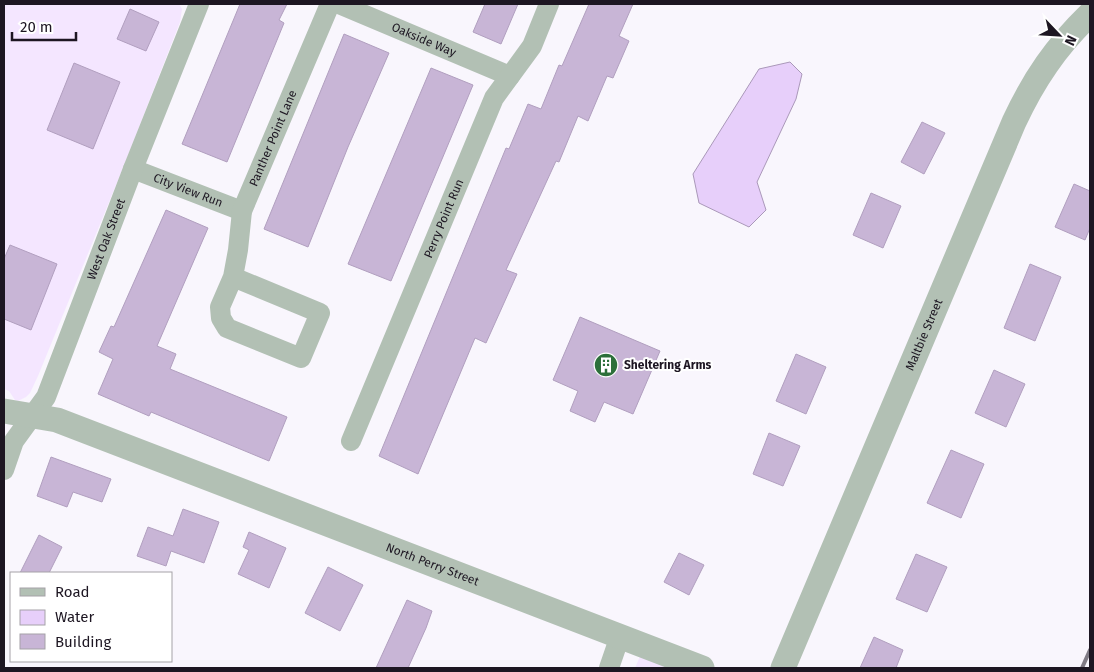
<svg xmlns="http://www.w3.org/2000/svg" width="1094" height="672" font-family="'Fira Sans',sans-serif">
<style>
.built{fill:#f4e6ff}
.water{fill:#e7cffa;stroke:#aa98b9}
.building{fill:#c8b5d6;stroke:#b19fbf}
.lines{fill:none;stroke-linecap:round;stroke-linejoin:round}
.minor{stroke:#b2c0b4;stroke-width:20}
.tertiary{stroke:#b2c0b4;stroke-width:25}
.rail{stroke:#807b85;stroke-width:4}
.labels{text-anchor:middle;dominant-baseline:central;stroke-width:4;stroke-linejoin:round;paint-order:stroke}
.street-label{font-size:12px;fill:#1d1622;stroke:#fff}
.poi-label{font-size:12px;font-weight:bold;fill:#1d1622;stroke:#fff;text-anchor:start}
</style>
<rect width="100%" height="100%" fill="#f9f6fd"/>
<path class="built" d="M4 4H179L182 9 180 22 125 163 38 376 30 393 26 397 18 401 15 400 9 391 4 389Z
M641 654 678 668H635Z"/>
<path class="water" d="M790 62 802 74 796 99 757 182 766 210 749 227 699 203 693 174 759 69Z"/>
<path class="building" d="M240 4H287L279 20 284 23 227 162 182 144Z
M485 4H518L501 44 473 32Z
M589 4H633L619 36 629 41 613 78 607 76 588 121 578 116 559 162 556 161 506 270 517 274 486 343 475 338 418 474 379 456 506 148 509 149 528 104 541 109 559 65 562 66Z
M130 9 159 22 146 51 117 39Z
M344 34 389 53 348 147 308 247 264 229Z
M74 63 120 82 93 149 47 130Z
M431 68 473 85 391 281 348 264Z
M922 122 945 133 924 174 901 162Z
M1074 184 1090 191V228L1085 240 1055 227Z
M871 193 901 206 883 248 853 235Z
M166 210 208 228 157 346 176 354 170 369 287 417 269 461 151 412 149 416 98 394 113 359 99 352 111 326 114 327Z
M10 245 57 264 31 330 4 319V259Z
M1030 264 1061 277 1035 341 1004 328Z
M580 317 660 351 633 414 604 402 595 422 570 411 578 391 553 380Z
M796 354 826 367 806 414 776 401Z
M994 370 1025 384 1006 427 975 413Z
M769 433 800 446 783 486 753 474Z
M951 450 984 464 961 518 927 503Z
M51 457 111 479 102 502 73 492 67 507 37 496Z
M183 509 219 522 204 563 171 551 166 566 137 556 148 527 173 536Z
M249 532 286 548 269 588 238 574 249 550 243 547Z
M39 535 62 547 49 573H20Z
M679 553 704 565 689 595 664 582Z
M916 554 947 567 927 612 896 599Z
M328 567 363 585 340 631 305 613Z
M407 600 432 611 426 628 408 668H376Z
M874 637 903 650 896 668H860Z"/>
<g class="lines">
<g class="minor">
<path id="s1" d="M339 4 510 76"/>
<path id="s2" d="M133 169 242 211"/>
<path id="s3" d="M233 277 320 313 301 358 227 328 221 318 220 307 233 277 238 250 242 211 330 4"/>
<path id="s4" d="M351 441 494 98 532 46 549 4"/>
<path id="s5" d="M4 470 14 441 46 397 133 169 199 4"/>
<path d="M609 668 620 636"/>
</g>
<g class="tertiary">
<path id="s6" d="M4 411 57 420 702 668"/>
<path id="s7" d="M783 668 1014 122C1034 79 1056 47 1090 14"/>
</g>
<path class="rail" d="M1082 668 1090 650"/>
</g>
<defs>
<g id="building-disc" transform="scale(1.25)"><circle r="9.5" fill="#2c6f3a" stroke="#fff"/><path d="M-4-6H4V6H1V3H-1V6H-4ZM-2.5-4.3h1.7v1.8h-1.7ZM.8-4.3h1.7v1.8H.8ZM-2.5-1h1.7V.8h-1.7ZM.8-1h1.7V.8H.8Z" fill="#fff"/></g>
</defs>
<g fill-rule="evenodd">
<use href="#building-disc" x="606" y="365"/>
</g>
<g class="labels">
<g class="street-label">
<text stroke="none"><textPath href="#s1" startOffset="92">Oakside Way</textPath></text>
<text stroke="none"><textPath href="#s3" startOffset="424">Panther Point Lane</textPath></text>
<text stroke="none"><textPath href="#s2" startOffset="59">City View Run</textPath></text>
<text stroke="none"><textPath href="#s4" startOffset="241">Perry Point Run</textPath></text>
<text stroke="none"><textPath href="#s5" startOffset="254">West Oak Street</textPath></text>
<text stroke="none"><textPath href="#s7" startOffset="362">Maltbie Street</textPath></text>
<text stroke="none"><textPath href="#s6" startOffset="456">North Perry Street</textPath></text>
</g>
<g class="poi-label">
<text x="624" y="365">Sheltering Arms</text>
</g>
</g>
<rect width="1094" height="672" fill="none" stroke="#1d1622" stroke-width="10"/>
<rect x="10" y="572" width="162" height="90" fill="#ffffff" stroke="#a5a2a7"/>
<rect x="20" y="588" width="25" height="8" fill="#b2c0b4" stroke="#a5a2a7"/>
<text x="55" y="597" font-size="15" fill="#1d1622">Road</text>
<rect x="20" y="610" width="25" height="15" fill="#e7cffa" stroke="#a5a2a7"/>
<text x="55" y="622" font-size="15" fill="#1d1622">Water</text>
<rect x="20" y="634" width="25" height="15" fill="#c8b5d6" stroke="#a5a2a7"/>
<text x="55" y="647" font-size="15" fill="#1d1622">Building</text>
<g transform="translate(1059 35) rotate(115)" stroke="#ffffff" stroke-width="4" paint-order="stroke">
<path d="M0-4L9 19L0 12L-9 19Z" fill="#1d1622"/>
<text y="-8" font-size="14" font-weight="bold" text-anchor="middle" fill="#1d1622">N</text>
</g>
<path d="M12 32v8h64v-8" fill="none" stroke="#1d1622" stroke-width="2.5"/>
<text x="20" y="32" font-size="15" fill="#1d1622" stroke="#ffffff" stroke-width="4" paint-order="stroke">20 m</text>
</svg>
